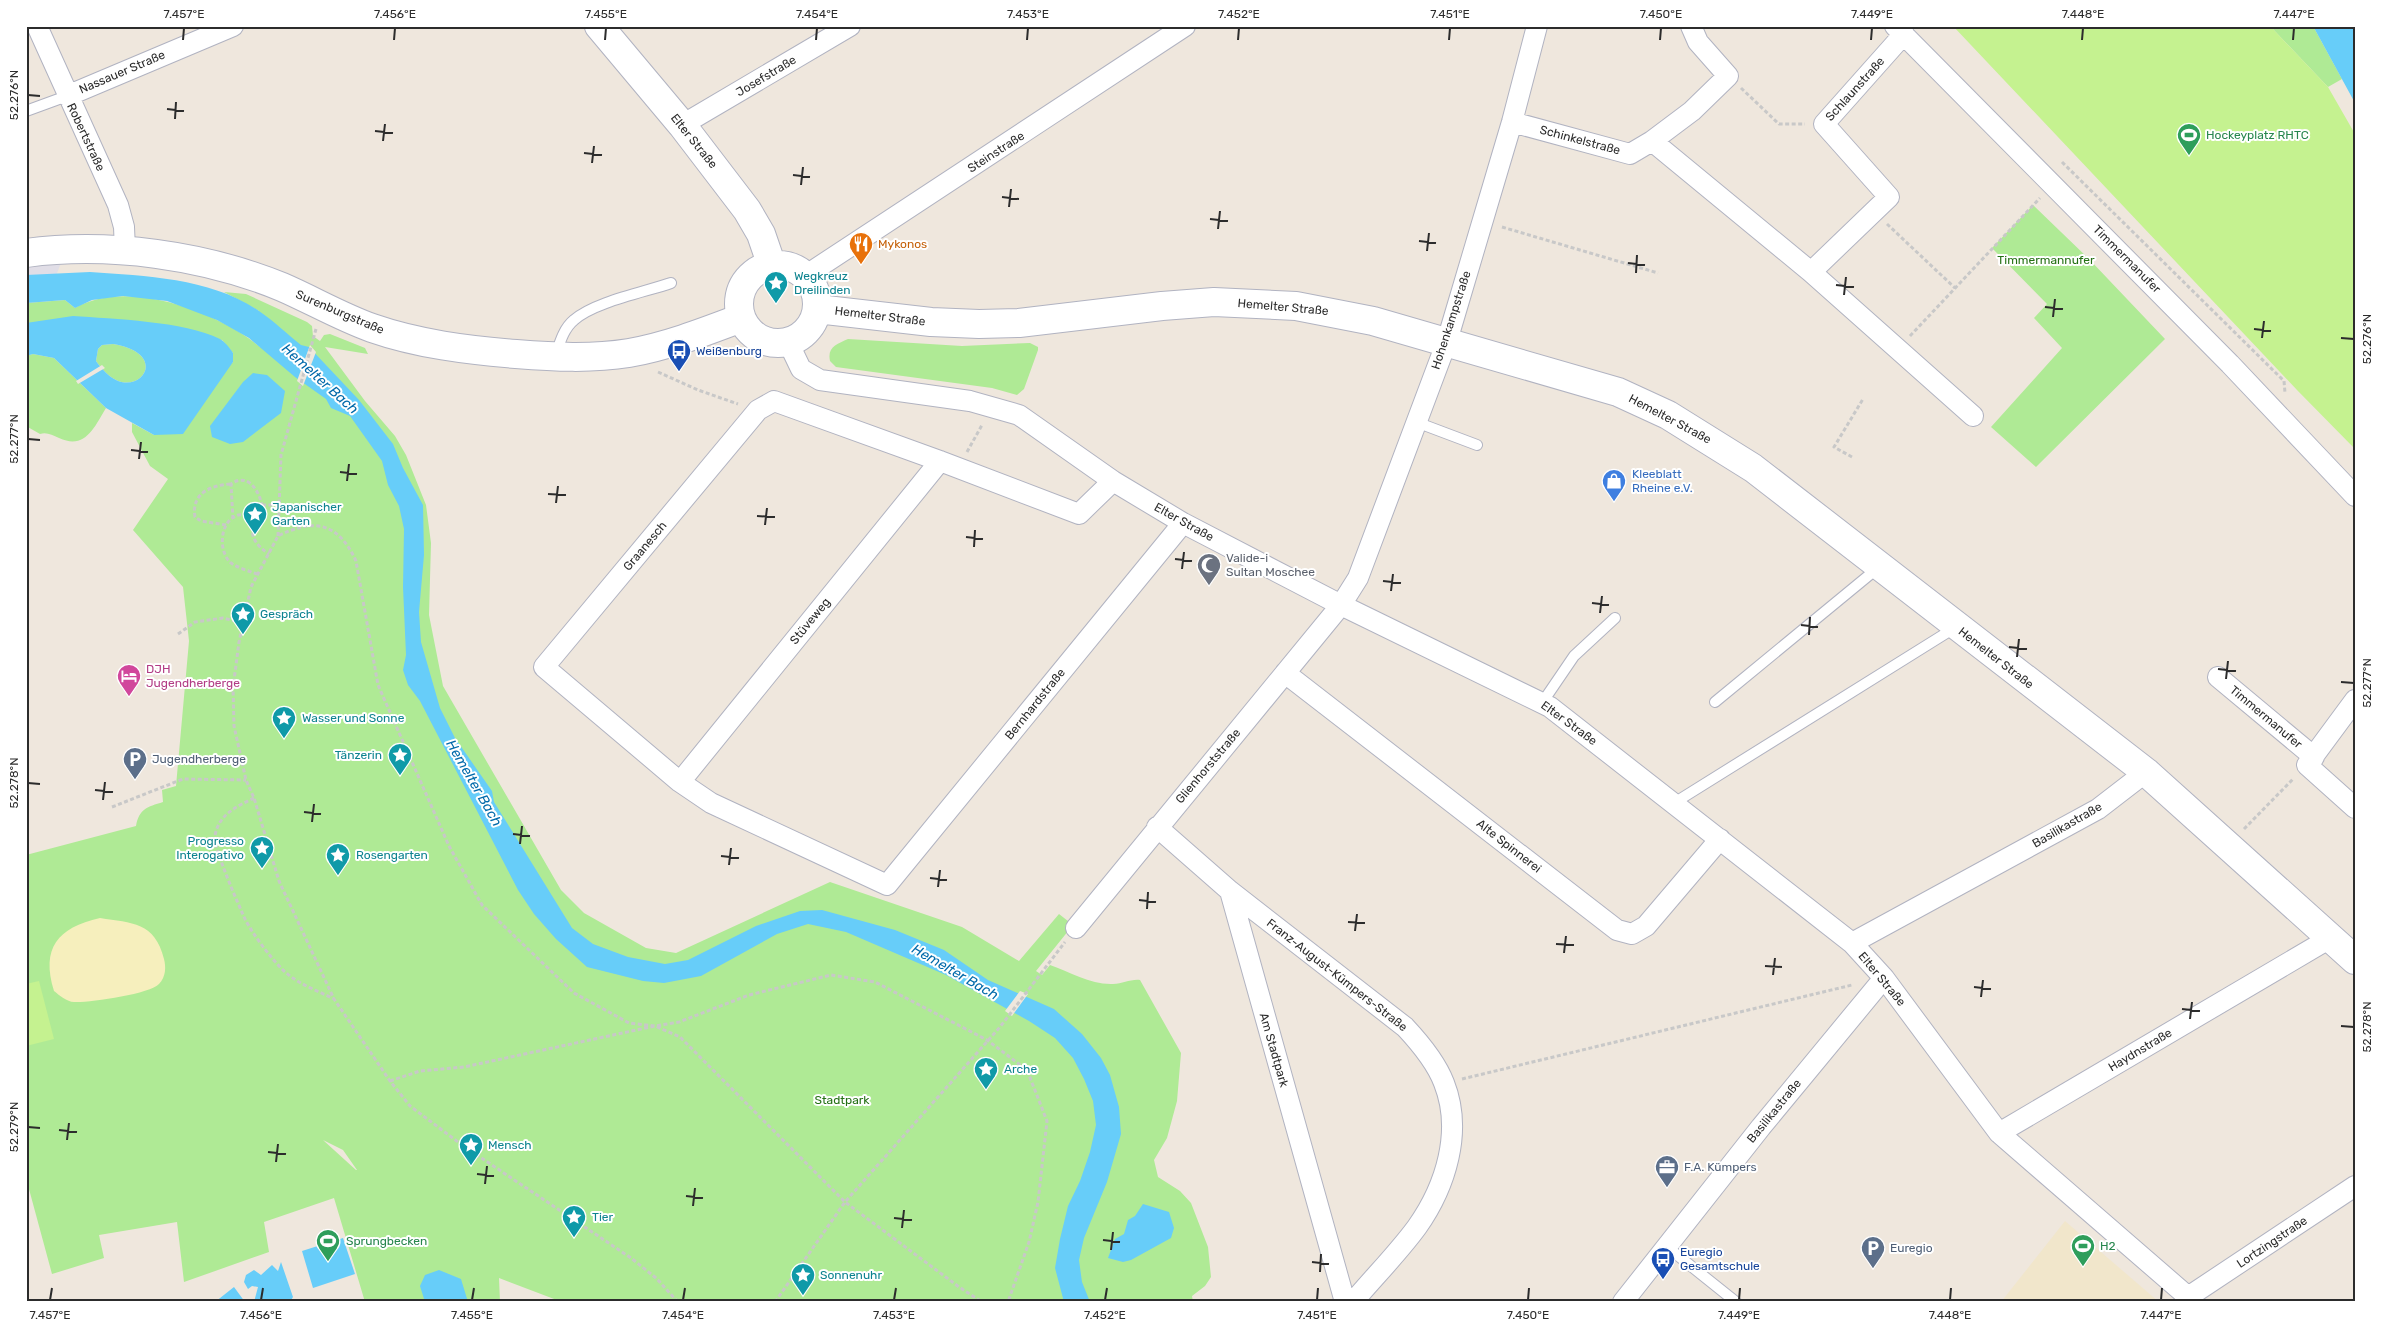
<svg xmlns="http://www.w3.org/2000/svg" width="2381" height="1328" font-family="Rubik,sans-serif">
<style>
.industrial{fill:#e1dee7}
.education{fill:#f1e6cb}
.green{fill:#afea95;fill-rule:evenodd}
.sand{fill:#f6efbd}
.pitch{fill:#c5f290}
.water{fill:#67cdf9;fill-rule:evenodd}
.pier{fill:#efe7dd}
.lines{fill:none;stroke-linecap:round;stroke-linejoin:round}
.lane-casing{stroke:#b1b3c1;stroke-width:12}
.street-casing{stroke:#b1b3c1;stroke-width:22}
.secondary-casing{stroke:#b1b3c1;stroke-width:30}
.path{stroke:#c8c8c8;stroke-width:3;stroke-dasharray:4 2.5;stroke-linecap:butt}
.lane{stroke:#fff;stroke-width:10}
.street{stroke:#fff;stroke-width:20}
.secondary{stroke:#fff;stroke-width:28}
.ticks{fill:none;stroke:#2c2c2c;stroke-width:2}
.labels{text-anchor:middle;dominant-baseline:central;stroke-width:4;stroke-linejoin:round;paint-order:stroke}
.street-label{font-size:12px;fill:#2c2c2c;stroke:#fff}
.leisure-label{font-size:12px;fill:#27864d;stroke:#fff;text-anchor:start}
.food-label{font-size:12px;fill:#c56008;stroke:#fff;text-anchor:start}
.park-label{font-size:12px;fill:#247014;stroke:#fff}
.culture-label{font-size:12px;fill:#0d838f;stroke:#fff;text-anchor:start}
.transit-label{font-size:12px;fill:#164399;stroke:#fff;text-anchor:start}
.shop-label{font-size:12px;fill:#366cbe;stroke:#fff;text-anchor:start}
.worship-label{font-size:12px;fill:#5b616d;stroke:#fff;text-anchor:start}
.hotel-label{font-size:12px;fill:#b23c85;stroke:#fff;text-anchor:start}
.service-label{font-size:12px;fill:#4e5e75;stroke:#fff;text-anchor:start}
.water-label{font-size:14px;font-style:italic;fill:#026aaa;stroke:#fff}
.neatline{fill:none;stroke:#2c2c2c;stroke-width:2}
.ticks-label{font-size:12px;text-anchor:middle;fill:#2c2c2c}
</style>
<rect width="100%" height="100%" fill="#efe7dd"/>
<path class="industrial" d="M64 255 26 354V266Z"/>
<path class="education" d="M2065 1221 2159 1302H2001Z"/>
<path class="green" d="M2270 26H2313L2342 79 2328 87Z
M2033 205 2089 259 2165 339 2036 467 1991 427 2062 348 2034 318 2047 304 1992 248Z
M224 292 246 294 307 322 312 326 313 336 320 341 324 335 330 334 365 348 368 354 325 347 365 401 395 436 406 455 426 505 431 543 429 615 443 686 561 890 584 913 646 948 676 953 830 882 962 927 1019 961 1059 914 1073 925 1036 971 1042 975 1050 965C1070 972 1091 985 1113 984 1123 984 1130 979 1140 980L1181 1053 1177 1101 1167 1138 1154 1160 1158 1177 1180 1191 1191 1203 1208 1247 1211 1277 1205 1286 1192 1296 1193 1302H562L499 1278 500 1302H365L334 1198 264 1222 269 1252 184 1282 177 1222 99 1235 104 1258 52 1274 26 1178V855L136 826C139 809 147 807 163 802L162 790 176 786 189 641 183 587 133 530 168 479 150 466 132 432V423L154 435 233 362V353L222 340 26 323V303L65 300 75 308C127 278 217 311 260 347L259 311ZM323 1140 343 1150 357 1170H356Z
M848 339 962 346 1030 343 1038 347V350L1024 389 1017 395 992 388 836 367 830 361C827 347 837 344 848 339Z
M113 344C168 353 143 393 116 380 109 377 101 368 96 361L98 349 102 345Z
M33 354 54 358 106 408C94 428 85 450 59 438 52 435 47 432 40 434L26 426V356Z"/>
<path class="sand" d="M100 918C132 923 155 922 164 959 166 967 166 977 159 984 150 994 88 1003 74 1002 67 1002 59 995 54 991 41 948 57 928 100 918Z"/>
<path class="pitch" d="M1953 26H2270L2328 87 2355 134V449L2297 390Z
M39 981 54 1039 26 1046V984Z"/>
<path class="water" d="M2313 26H2355V103Z
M90 272C147 276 211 278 259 311 274 321 287 334 301 345L309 347 359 400 393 444 403 468 423 505 424 555 419 612 421 642 440 708 455 738 492 791 494 802 572 928 593 944 628 957 665 964 688 960 756 926 800 911 822 910 895 930 944 950 988 980 1054 1009 1082 1034 1101 1058 1110 1075 1119 1107 1121 1134 1107 1182 1084 1238 1079 1260 1082 1282 1090 1302H1064L1055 1268 1060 1239 1068 1206 1080 1181 1090 1152 1096 1125 1093 1101 1084 1079 1073 1058 1055 1038 1029 1021 946 975 846 932 808 924 777 934 701 976 664 983 643 981 587 967 556 939 534 914 518 890 420 701 408 685 403 670 406 655 403 587 404 529 399 506 388 485 382 461 350 416 331 408 326 399 295 377 249 338 217 320 167 301 123 296 92 300 75 308 65 300 26 303V275Z
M73 316C113 319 184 321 220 339 225 342 230 348 233 353V362L183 434 154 435 106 408 54 358 33 354 26 356V323ZM113 344C168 353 143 393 116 380 109 377 101 368 96 361L98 349 102 345Z
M253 373 267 375 285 391 281 413 243 442 230 444 212 437 210 426 243 382Z
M1143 1204 1169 1212 1174 1228 1171 1238 1131 1260 1123 1262 1108 1258 1115 1239 1124 1234 1128 1220 1135 1216Z
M343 1238 355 1274 313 1288 302 1251Z
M281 1262 293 1297 290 1302H254L258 1287 252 1286 248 1289 244 1282 246 1275 254 1270 261 1275 272 1265 278 1271Z
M439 1270 461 1279 468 1302H425L420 1286 425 1275Z
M234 1287 245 1302H215Z"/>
<path class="pier" d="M310 345 316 352 303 386 297 381Z
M102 365 105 368 78 384 76 381Z
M1020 991 1028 994 1012 1016 1005 1011Z"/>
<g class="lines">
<g class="lane-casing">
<path id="lane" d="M26 111 67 96
M556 354C560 342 564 328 574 320 594 302 645 292 671 283
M1416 422 1477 445
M1715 702 1879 567
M1542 703 1574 656 1615 618
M1674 803 1956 627
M1666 1246 1736 1302"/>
</g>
<g class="street-casing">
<path id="street" d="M37 26 118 205 124 227 125 250
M1895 26 2230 364 2355 496
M1904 34 1824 124 1889 197 1811 272 1973 416
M67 96 233 26
M1512 122 1630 154 1652 141 1811 272
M682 125 850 26
M1652 141 1692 111 1728 76 1698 42 1691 26
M805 276 1185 26
M788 342 801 369 820 380 970 401 1019 415 1113 481 1183 523 1341 605 1550 707 1852 943 1884 978 1999 1133 2194 1302
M1113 481 1079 514 940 461 774 401 758 410 544 667 680 782 711 803 887 885 1183 523
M1285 673 1617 930 1632 934 1646 926 1720 839
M2218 677 2314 757
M2355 700 2307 765 2355 808
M680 782 940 461
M1157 827 1230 891 1345 1302
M1230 891 1405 1027C1420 1043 1436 1062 1444 1083 1463 1131 1446 1186 1417 1227 1398 1253 1374 1277 1353 1302
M1076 928 1341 605 1358 578 1447 341 1512 122 1537 26
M1852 943 2098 809 2146 772
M1999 1133 2332 937
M2188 1297 2355 1186
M1623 1302 1761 1127 1884 978"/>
</g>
<g class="secondary-casing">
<path id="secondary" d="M599 26 682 125 747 210 761 234 772 266
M26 253C109 242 204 255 282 287 312 300 341 317 372 328 418 344 467 350 516 354 554 357 591 359 629 353 668 346 704 332 741 318
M739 304a39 39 0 1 1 78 0a39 39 0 1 1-78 0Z
M817 309 931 322 979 324 1019 323 1162 306 1214 302 1296 306 1373 321 1618 392 1668 415 1753 468 2146 772 2355 960"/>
</g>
<path class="path" d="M1741 88 1779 124H1805
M2062 162 2284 381 2285 393
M1887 224 1955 288
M1502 227 1658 273
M1910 336 2040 198
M658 372 698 390 738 404
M967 452 982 425
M1852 457 1834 447 1863 399
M262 505H279
M254 516C249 516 242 514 238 515 219 521 218 552 231 563 238 568 249 571 257 574
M233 519 231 484C248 472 259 491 262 505 250 525 246 539 269 554
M226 525 201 521 195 517C191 493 211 485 231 484
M278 536 281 455 316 329
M178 634 195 622 223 618 244 623
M254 798C237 806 218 815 215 836 213 847 239 906 245 919 252 933 270 957 281 968 295 983 316 990 334 999
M112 807 183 779 246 780
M2244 829 2294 778
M1462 1079 1852 985
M390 1081 420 1071 464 1067 655 1026 680 1037 845 1202 959 1287 982 1302
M678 1302 656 1278 631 1258 462 1145 410 1106 390 1081 334 999 279 881 254 798 246 780 234 726 233 688 239 642 251 587 278 536C314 518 338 522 356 561L378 685 449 846 482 905 574 993 629 1023 655 1026 679 1022 749 995 831 975 875 982 987 1040 1027 1070 1047 1121 1038 1202 1029 1242 1008 1302
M775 1302 845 1202 1000 1027 1065 942"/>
<use href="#lane" class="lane"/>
<use href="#street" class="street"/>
<use href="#secondary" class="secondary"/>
</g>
<path class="ticks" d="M183 40 184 28M394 40 395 28M605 40 606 28M816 40 817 28M1027 40 1028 28M1238 40 1239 28M1449 40 1450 28M1660 40 1661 28M1871 40 1872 28M2082 40 2083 28M2293 40 2294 28M28 95 40 96M167 109 184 111M175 119 176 102M375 131 393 133M383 141 385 124M584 153 602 155M592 163 594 146M793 175 810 177M801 185 803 167M1002 197 1019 199M1009 207 1011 189M1210 219 1228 221M1218 229 1220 211M1419 241 1436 243M1427 251 1429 233M1628 263 1645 265M1636 273 1637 255M1836 285 1854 287M1844 295 1846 277M2045 307 2063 309M2053 317 2055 299M2254 329 2271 331M2262 338 2264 321M2341 338 2354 339M28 439 40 440M131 450 148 452M139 459 141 442M340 472 357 474M347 481 349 464M548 494 566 495M556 503 558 486M757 516 775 517M765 525 767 508M966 537 983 539M974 547 975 530M1175 559 1192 561M1182 569 1184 552M1383 581 1401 583M1391 591 1393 574M1592 603 1609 605M1600 613 1602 596M1801 625 1818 627M1809 635 1810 617M2009 647 2027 649M2017 657 2019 639M2218 669 2236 671M2226 679 2228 661M2341 682 2354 683M28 783 40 784M95 790 113 792M103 800 105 782M304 812 321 814M312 822 314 804M513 834 530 836M520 844 522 826M721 856 739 858M729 865 731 848M930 878 947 880M938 887 940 870M1139 900 1156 902M1147 909 1148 892M1348 922 1365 923M1355 931 1357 914M1556 944 1574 945M1564 953 1566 936M1765 966 1782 967M1773 975 1775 958M1974 987 1991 989M1981 997 1983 980M2182 1009 2200 1011M2190 1019 2192 1002M2341 1026 2354 1027M28 1127 40 1128M59 1130 77 1132M67 1140 69 1123M268 1152 286 1154M276 1162 278 1144M477 1174 494 1176M485 1184 487 1166M686 1196 703 1198M693 1206 695 1188M894 1218 912 1220M902 1228 904 1210M1103 1240 1120 1242M1111 1250 1113 1232M1312 1262 1329 1264M1320 1272 1321 1254M50 1300 52 1288M261 1300 263 1288M472 1300 474 1288M683 1300 685 1288M894 1300 896 1288M1105 1300 1107 1288M1317 1300 1318 1288M1528 1300 1529 1288M1739 1300 1740 1288M1950 1300 1951 1288M2161 1300 2162 1288"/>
<defs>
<g id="stadium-pin" transform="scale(1.25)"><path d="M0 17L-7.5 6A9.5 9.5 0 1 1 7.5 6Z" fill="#2e9e5b" stroke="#fff"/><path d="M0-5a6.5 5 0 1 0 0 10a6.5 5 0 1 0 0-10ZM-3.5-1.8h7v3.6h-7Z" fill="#fff"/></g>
<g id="restaurant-pin" transform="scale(1.25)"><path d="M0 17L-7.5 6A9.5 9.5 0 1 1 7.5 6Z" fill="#e8710a" stroke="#fff"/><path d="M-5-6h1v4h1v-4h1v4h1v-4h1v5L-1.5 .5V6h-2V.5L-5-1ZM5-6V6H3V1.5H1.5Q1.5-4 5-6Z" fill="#fff"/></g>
<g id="sight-pin" transform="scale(1.25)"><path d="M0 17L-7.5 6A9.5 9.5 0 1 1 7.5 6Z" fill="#0f9aa8" stroke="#fff"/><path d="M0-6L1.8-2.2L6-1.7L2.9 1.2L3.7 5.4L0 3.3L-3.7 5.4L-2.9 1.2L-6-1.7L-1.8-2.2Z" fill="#fff"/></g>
<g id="bus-pin" transform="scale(1.25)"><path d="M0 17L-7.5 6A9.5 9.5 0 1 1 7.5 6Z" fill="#1a4fb4" stroke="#fff"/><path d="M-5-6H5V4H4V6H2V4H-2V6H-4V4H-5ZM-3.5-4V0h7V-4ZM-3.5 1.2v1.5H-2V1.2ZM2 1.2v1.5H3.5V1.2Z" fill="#fff"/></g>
<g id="shop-pin" transform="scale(1.25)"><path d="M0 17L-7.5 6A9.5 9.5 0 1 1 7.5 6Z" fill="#3f7fe0" stroke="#fff"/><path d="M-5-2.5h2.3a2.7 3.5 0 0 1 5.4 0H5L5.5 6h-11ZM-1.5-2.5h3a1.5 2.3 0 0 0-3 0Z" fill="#fff"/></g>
<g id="mosque-pin" transform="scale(1.25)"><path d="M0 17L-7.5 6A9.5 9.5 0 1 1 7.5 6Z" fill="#6b7280" stroke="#fff"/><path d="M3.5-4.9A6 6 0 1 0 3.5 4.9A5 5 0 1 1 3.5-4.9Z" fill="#fff"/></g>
<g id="hotel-pin" transform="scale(1.25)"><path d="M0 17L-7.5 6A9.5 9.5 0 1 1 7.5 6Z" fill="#d1479c" stroke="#fff"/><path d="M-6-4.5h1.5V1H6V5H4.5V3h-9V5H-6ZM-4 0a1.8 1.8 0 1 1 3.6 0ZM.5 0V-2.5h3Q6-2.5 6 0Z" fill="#fff"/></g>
<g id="parking-pin" transform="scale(1.25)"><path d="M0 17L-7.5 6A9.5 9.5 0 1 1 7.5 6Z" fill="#5c6f8a" stroke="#fff"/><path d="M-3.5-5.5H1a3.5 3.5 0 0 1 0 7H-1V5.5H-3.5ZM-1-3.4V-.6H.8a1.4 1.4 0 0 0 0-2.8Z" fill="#fff"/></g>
<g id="office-pin" transform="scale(1.25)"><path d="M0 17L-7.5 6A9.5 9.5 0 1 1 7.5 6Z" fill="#5c6f8a" stroke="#fff"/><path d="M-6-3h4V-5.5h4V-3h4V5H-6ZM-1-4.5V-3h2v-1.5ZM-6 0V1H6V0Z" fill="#fff"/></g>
</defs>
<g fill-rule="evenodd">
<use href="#stadium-pin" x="2189" y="135"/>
<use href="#restaurant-pin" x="861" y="244"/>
<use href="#sight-pin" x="776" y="283"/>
<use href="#bus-pin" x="679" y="351"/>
<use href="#shop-pin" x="1614" y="481"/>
<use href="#sight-pin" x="255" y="514"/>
<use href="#mosque-pin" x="1209" y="565"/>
<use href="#sight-pin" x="243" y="614"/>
<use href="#hotel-pin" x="129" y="676"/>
<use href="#sight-pin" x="284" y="718"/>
<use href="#sight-pin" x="400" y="755"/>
<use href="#parking-pin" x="135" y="759"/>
<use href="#sight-pin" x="262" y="848"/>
<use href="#sight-pin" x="338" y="855"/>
<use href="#sight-pin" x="986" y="1069"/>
<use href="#sight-pin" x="471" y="1145"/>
<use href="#office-pin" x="1667" y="1167"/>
<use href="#sight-pin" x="574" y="1217"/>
<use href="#stadium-pin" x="328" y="1241"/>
<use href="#stadium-pin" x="2083" y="1246"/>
<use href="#parking-pin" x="1873" y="1248"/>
<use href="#bus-pin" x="1663" y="1259"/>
<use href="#sight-pin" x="803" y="1275"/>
</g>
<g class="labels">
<g class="street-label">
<text transform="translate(122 72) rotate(-23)">Nassauer Straße</text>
<text transform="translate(766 76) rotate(-31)">Josefstraße</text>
<text transform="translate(1855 89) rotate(-48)">Schlaunstraße</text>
<text transform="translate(86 137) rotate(65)">Robertstraße</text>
<text transform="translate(1580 140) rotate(15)">Schinkelstraße</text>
<text transform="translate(694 141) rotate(51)">Elter Straße</text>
<text transform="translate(996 152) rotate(-33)">Steinstraße</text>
<text transform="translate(2127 259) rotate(45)">Timmermanufer</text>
<text transform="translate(1283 307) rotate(5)">Hemelter Straße</text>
<text transform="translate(340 312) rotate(23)">Surenburgstraße</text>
<text transform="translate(880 316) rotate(7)">Hemelter Straße</text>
<text transform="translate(1451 320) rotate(-72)">Hohenkampstraße</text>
<text transform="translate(1670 419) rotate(28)">Hemelter Straße</text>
<text transform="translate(1184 522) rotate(29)">Elter Straße</text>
<text transform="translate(645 546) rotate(-50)">Graanesch</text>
<text transform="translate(810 621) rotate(-51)">Stüveweg</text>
<text transform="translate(1996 658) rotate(38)">Hemelter Straße</text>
<text transform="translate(1035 704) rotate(-51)">Bernhardstraße</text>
<text transform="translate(2266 717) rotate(40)">Timmermanufer</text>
<text transform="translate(1569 723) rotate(36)">Elter Straße</text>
<text transform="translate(1208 766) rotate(-50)">Glienhorststraße</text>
<text transform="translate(2067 825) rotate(-30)">Basilikastraße</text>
<text transform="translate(1509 846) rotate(38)">Alte Spinnerei</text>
<text transform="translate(1337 975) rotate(38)">Franz-August-Kümpers-Straße</text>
<text transform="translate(1882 979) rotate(50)">Elter Straße</text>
<text transform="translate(1274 1050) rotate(74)">Am Stadtpark</text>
<text transform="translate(2140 1050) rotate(-31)">Haydnstraße</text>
<text transform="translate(1774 1111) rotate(-51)">Basilikastraße</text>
<text transform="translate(2272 1242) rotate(-34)">Lortzingstraße</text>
</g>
<g class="leisure-label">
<text x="2206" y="135">Hockeyplatz RHTC</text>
<text x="346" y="1241">Sprungbecken</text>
<text x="2100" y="1246">H2</text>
</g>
<g class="food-label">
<text x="878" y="244">Mykonos</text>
</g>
<g class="park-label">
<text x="2046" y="260">Timmermannufer</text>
<text x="842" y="1100">Stadtpark</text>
</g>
<g class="culture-label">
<text x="794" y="276">Wegkreuz<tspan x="794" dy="14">Dreilinden</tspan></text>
<text x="272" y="507">Japanischer<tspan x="272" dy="14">Garten</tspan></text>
<text x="260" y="614">Gespräch</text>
<text x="302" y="718">Wasser und Sonne</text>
<text x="382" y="755" text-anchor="end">Tänzerin</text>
<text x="244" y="841" text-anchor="end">Progresso<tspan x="244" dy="14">Interogativo</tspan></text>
<text x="356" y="855">Rosengarten</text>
<text x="1004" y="1069">Arche</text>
<text x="488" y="1145">Mensch</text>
<text x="592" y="1217">Tier</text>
<text x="820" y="1275">Sonnenuhr</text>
</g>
<g class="transit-label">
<text x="696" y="351">Weißenburg</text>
<text x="1680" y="1252">Euregio<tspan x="1680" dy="14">Gesamtschule</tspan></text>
</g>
<g class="shop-label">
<text x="1632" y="474">Kleeblatt<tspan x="1632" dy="14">Rheine e.V.</tspan></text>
</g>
<g class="worship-label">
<text x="1226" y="558">Valide-i<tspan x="1226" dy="14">Sultan Moschee</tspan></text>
</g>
<g class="hotel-label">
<text x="146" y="669">DJH<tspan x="146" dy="14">Jugendherberge</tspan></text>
</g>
<g class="service-label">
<text x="152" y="759">Jugendherberge</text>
<text x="1684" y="1167">F.A. Kümpers</text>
<text x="1890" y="1248">Euregio</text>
</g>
<g class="water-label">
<text transform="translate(320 379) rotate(42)">Hemelter Bach</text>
<text transform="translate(474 783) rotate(60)">Hemelter Bach</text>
<text transform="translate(955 972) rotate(30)">Hemelter Bach</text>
</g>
</g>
<rect width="2381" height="1328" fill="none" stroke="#ffffff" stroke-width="55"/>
<rect x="28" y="28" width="2326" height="1272" class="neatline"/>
<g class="ticks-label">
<text x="184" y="18">7.457°E</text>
<text x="395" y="18">7.456°E</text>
<text x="606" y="18">7.455°E</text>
<text x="817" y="18">7.454°E</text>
<text x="1028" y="18">7.453°E</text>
<text x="1239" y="18">7.452°E</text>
<text x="1450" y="18">7.451°E</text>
<text x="1661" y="18">7.450°E</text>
<text x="1872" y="18">7.449°E</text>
<text x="2083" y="18">7.448°E</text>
<text x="2294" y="18">7.447°E</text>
<text transform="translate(14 95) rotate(-90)" y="4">52.276°N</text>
<text transform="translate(2367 339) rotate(-90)" y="4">52.276°N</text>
<text transform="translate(14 439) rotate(-90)" y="4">52.277°N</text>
<text transform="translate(2367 683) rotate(-90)" y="4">52.277°N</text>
<text transform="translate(14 783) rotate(-90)" y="4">52.278°N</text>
<text transform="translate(2367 1027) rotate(-90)" y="4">52.278°N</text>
<text transform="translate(14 1127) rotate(-90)" y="4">52.279°N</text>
<text x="50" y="1319">7.457°E</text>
<text x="261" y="1319">7.456°E</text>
<text x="472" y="1319">7.455°E</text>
<text x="683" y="1319">7.454°E</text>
<text x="894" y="1319">7.453°E</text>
<text x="1105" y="1319">7.452°E</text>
<text x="1317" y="1319">7.451°E</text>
<text x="1528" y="1319">7.450°E</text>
<text x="1739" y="1319">7.449°E</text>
<text x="1950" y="1319">7.448°E</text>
<text x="2161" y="1319">7.447°E</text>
</g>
</svg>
